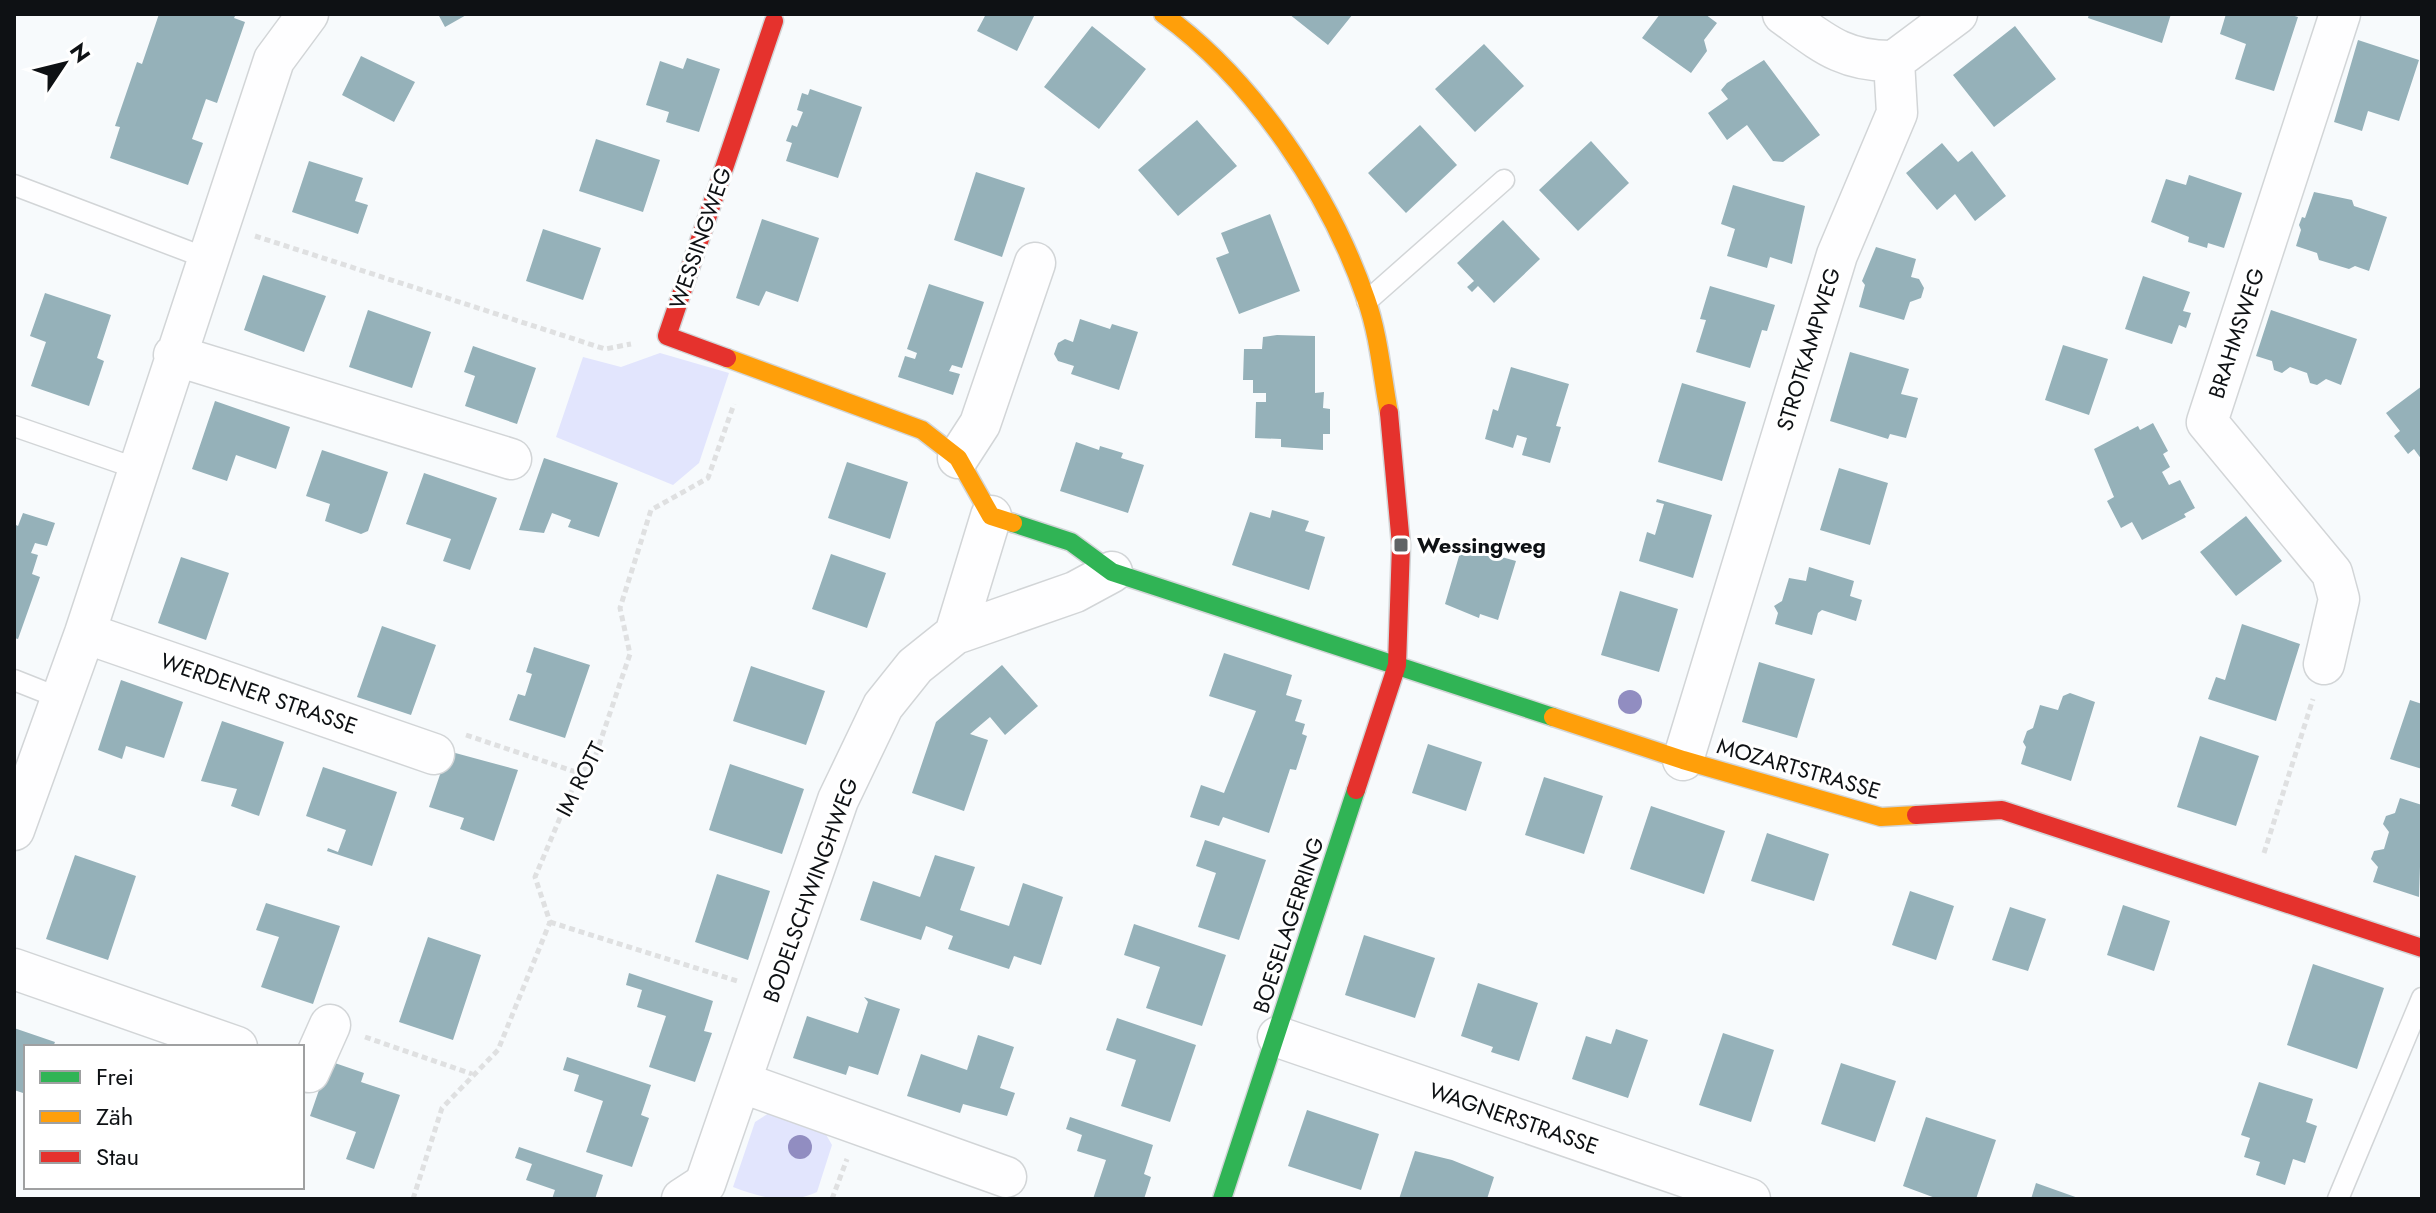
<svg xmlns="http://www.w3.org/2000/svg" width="2436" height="1213" font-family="Jost,sans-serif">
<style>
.green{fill:#e2e5fd}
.building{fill:#95b1b9}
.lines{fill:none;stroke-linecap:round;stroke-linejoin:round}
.lane-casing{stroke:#d2d5d7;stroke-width:23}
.street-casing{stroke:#d2d5d7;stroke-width:43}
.fast-casing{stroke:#d2d5d7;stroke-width:21}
.slow-casing{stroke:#d2d5d7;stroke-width:21}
.jam-casing{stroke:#d2d5d7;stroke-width:21}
.path{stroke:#dfe0e1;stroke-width:5;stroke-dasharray:6 4;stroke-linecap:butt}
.lane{stroke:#fefeff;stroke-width:20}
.street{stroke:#fefeff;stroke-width:40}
.fast{stroke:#30b455;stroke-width:18}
.slow{stroke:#ff9f0a;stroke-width:18}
.jam{stroke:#e5322d;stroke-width:18}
.tree{fill:#918dc1}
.poi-dot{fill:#606365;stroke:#fff;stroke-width:3}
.labels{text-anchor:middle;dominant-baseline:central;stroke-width:6;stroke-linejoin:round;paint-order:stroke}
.street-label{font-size:22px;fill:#0e1114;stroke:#fff}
.poi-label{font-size:22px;font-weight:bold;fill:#0e1114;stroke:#fff;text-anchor:start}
</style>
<rect width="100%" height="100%" fill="#f7fafc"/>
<path class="green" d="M660 353 729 373 699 463 673 485 556 437 583 357 621 367Z
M769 1113 824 1131 832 1145 817 1192C788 1205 762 1198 733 1187L755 1122Z"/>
<path class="building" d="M159 14H236L234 18 245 22 217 103 206 99 192 139 203 143 188 185 110 158 120 127 115 126 137 62 142 64Z
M438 14H468L445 27Z
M986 14H1035L1017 51 977 31Z
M1289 14H1353L1328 45Z
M1660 14H1705L1717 23 1704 40 1707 51 1691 73 1642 38Z
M2089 14H2171L2162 43 2088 18Z
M2226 14H2288L2298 17 2274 91 2235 79 2246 44 2220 34Z
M1092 26 1146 69 1099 129 1044 87Z
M2015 26 2056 79 1994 127 1953 75Z
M2358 40 2419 60 2399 121 2368 111 2362 131 2334 122Z
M1484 44 1524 86 1475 132 1435 89Z
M361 56 415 82 394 122 342 95Z
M687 58 720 69 699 132 666 122 669 112 646 105 660 61 683 69Z
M1764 60 1820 135 1783 162 1773 161 1747 125 1727 140 1708 113 1728 99 1721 90 1727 83Z
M810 89 862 107 838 178 786 161 792 143 786 141 792 125 797 127 803 112 797 110 802 93 808 95Z
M1197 120 1237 166 1178 216 1138 170Z
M1420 125 1457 165 1406 213 1368 173Z
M596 139 660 160 643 212 579 191Z
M1591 141 1629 183 1578 231 1539 190Z
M1942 143 1958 162 1972 151 2006 196 1975 221 1955 194 1937 210 1906 173Z
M309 161 363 178 355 201 368 205 358 234 292 212Z
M976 172 1025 188 1002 257 954 240Z
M2189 175 2242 193 2224 248 2208 243 2207 248 2188 242 2189 237 2151 222 2166 179 2186 185Z
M1733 185 1805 206 1792 264 1770 257 1767 268 1727 256 1735 229 1721 224Z
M2314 192 2352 200 2354 206 2387 217 2369 271 2355 266 2349 269 2319 260 2317 253 2296 246 2301 230 2299 225 2302 217 2305 218Z
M1270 214 1300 291 1239 314 1216 258 1229 253 1221 233Z
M762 219 819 238 798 302 766 291 759 306 736 298Z
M1503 220 1540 259 1494 303 1478 286 1472 292 1467 287 1474 281 1457 263Z
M543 229 601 248 583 300 526 281Z
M1876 247 1916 259 1911 277 1919 279 1924 288 1921 298 1910 302 1904 320 1859 307 1865 285 1862 281Z
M263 275 326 296 304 352 244 330Z
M2143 276 2190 292 2183 311 2191 313 2186 328 2179 325 2172 344 2125 329Z
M929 284 984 302 962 368 952 365 949 371 960 374 953 395 898 377 905 356 915 359 917 353 907 349Z
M1710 286 1775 305 1767 331 1762 330 1750 368 1696 352 1706 320 1700 319Z
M45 293 111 315 97 358 104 361 89 406 31 386 46 342 30 336Z
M368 310 431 332 412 388 349 367Z
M2271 310 2357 339 2341 385 2326 379 2317 385 2310 383 2307 373 2290 367 2282 373 2274 370 2272 361 2256 356Z
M1080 319 1110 329 1112 324 1138 332 1119 390 1071 374 1074 366 1058 361 1054 354 1058 343 1065 339 1073 342Z
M1277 335 1315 336V393L1324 392 1323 408 1330 409V434H1323V450L1281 447V439L1255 438 1256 402H1266V393H1253V380H1243L1244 349H1262L1263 337Z
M2063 345 2108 359 2089 415 2045 400Z
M473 346 536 368 517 424 465 406 475 376 464 372Z
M1850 352 1909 369 1901 394 1918 398 1906 438 1890 434 1888 439 1830 421Z
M1511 367 1569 384 1556 426 1561 427 1550 463 1522 455 1527 438 1517 435 1513 448 1485 439 1493 409 1498 411Z
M1682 383 1746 402 1722 481 1658 462Z
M2422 386V460L2414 449 2408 454 2394 436 2400 431 2386 413Z
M215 401 290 427 276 469 236 455 227 481 192 469Z
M2153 423 2168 451 2163 454 2170 467 2162 472 2169 485 2180 480 2195 508 2184 514 2186 517 2142 540 2132 522 2121 528 2107 501 2114 497 2094 449 2138 426 2140 430Z
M1076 442 1099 450 1100 446 1123 453 1121 458 1144 465 1128 513 1060 491Z
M322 450 388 472 368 531 361 534 325 521 330 504 306 496Z
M544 458 618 483 599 537 568 527 571 520 552 513 544 533 519 530Z
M847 462 908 482 890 539 828 518Z
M1839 468 1888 483 1870 545 1820 530Z
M424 473 497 498 470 570 443 561 451 539 406 524Z
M1657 499 1712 515 1693 578 1639 561 1647 532 1655 535 1664 504 1656 502Z
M1272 510 1309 521 1305 531 1325 537 1309 590 1232 565 1250 512 1270 518Z
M23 513 55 523 47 546 35 543 31 553 38 555 32 574 40 577 18 639 14 638V524L18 526Z
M2246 516 2282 561 2236 596 2200 552Z
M1462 546 1516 561 1498 620 1480 614 1479 618 1445 604Z
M831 554 886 573 867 628 812 609Z
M181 557 229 573 206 640 158 623Z
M1809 567 1854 581 1850 596 1862 600 1856 621 1822 610 1818 613 1812 635 1775 624 1778 613 1774 606 1782 601 1789 578 1806 581Z
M1620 591 1678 609 1659 672 1601 655Z
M2242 624 2300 644 2276 721 2208 699 2216 677 2225 680Z
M382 626 436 645 411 715 357 697Z
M534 647 590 665 565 738 509 720 518 694 525 696 532 674 526 672Z
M1224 653 1292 675 1286 695 1302 700 1295 721 1305 724 1302 734 1307 736 1296 770 1290 769 1269 833 1223 817 1219 826 1190 817 1201 785 1224 793 1256 711 1209 696Z
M1759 662 1815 679 1797 738 1742 722Z
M1002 665 1038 706 1005 735 990 717 970 734 988 740 964 811 912 793 936 722Z
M751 666 825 691 806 745 733 721Z
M121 680 183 702 164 758 126 746 122 759 98 750Z
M2070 693 2095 702 2071 781 2021 764 2026 747 2023 742 2027 731 2033 728 2040 705 2058 710 2063 696Z
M2410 700 2422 704V769L2390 759Z
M222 721 284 742 259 816 231 806 237 789 201 781Z
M2200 736 2259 756 2236 826 2177 807Z
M1428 744 1482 762 1466 811 1412 793Z
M448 751 518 770 494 841 460 829 464 818 429 807Z
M730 764 804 789 782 854 709 830Z
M323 767 397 792 372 866 327 851 328 848 338 852 346 830 306 816Z
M1544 777 1603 796 1584 854 1525 835Z
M2400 798 2422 805 2419 897 2373 882 2378 867 2371 859 2374 851 2384 849 2389 832 2383 824 2386 816 2395 813Z
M1651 806 1725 831 1704 894 1630 869Z
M1767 833 1829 854 1814 901 1751 881Z
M1205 840 1266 860 1239 940 1198 927 1216 873 1196 866Z
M75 855 136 876 108 960 46 939Z
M935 855 975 867 960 910 1009 926 1023 883 1063 897 1041 965 1014 956 1009 969 948 949 953 936 926 926 921 940 860 920 873 881 920 897Z
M717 874 770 891 748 960 695 942Z
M1910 891 1954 906 1936 960 1892 945Z
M266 903 340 926 313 1004 261 987 279 937 256 930Z
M2123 905 2170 921 2154 971 2107 955Z
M2010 907 2046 919 2028 971 1992 960Z
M1134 924 1226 955 1202 1026 1146 1008 1160 967 1124 955Z
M1364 935 1435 958 1415 1018 1345 995Z
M428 937 481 955 453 1040 399 1022Z
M2313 964 2384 988 2357 1069 2287 1045Z
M629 973 713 1001 704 1031 712 1033 695 1082 649 1067 666 1016 637 1007 642 990 626 985Z
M1478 983 1538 1003 1519 1061 1491 1052 1493 1047 1461 1036Z
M864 997 900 1009 878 1075 849 1066 846 1075 793 1058 807 1016 858 1033 868 1002Z
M1117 1018 1196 1045 1170 1122 1121 1106 1136 1060 1106 1050Z
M14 1028 55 1042 53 1047H26V1094L14 1090Z
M1616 1029 1648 1040 1628 1098 1572 1079 1586 1036 1611 1044Z
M1723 1033 1774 1050 1751 1122 1699 1105Z
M978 1035 1014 1047 1000 1088 1015 1093 1007 1116 963 1104 960 1113 907 1096 921 1054 967 1070Z
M567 1057 651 1085 641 1115 649 1118 632 1167 586 1152 603 1101 574 1091 579 1075 563 1070Z
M329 1061 364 1073 361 1082 400 1095 374 1169 346 1159 356 1132 310 1116Z
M1841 1063 1896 1081 1875 1142 1821 1124Z
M2259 1082 2313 1099 2306 1122 2317 1126 2305 1163 2293 1159 2285 1185 2256 1175 2260 1162 2244 1157 2250 1138 2241 1135Z
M1307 1110 1379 1134 1361 1190 1288 1166Z
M1070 1117 1153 1145 1144 1174 1151 1177 1144 1199H1093L1106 1160 1077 1151 1082 1135 1066 1129Z
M1926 1117 1996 1140 1976 1199H1938L1903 1186Z
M519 1147 603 1175 595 1199H552L555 1190 526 1180 532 1164 515 1158Z
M1415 1151 1452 1160 1494 1177 1487 1199H1399Z
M2036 1183 2081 1199H2031Z"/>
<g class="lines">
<g class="lane-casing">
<path id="lane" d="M14 185 206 258
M1367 301 1504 180
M14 426 138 469
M14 680 62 699
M2338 1199 2422 998"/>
</g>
<g class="street-casing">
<path id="street" d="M1894 61 1957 14
M174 355 511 459
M958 458 980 424 1035 263
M85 633 434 754
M955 634 991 516
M2324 664 2339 599 2332 573 2207 422 2340 14
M1683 760 1837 255 1897 113 1894 61C1843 62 1822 42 1783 14
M14 830 85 633 274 60 308 14
M14 969 237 1047
M1278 1037 1750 1199
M302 1070 309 1072 330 1025
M743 1083 1006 1177
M682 1199 705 1184 838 800 883 706 915 666 955 634 1075 592 1112 572"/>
</g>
<g class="fast-casing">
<path id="fast" d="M1013 523 1071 542 1112 572 1553 717
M1222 1199 1356 790"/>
</g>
<g class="slow-casing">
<path id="slow" d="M1163 14C1254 80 1330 194 1366 299 1379 335 1382 376 1389 413
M727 358 922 430 958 458 991 516 1013 523
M1553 717 1683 760 1881 817 1916 815"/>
</g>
<g class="jam-casing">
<path id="jam" d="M727 358 667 336 774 21
M1356 790 1397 665 1401 545 1389 413
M1916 815 2002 810 2422 948"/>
</g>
<path class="path" d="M255 236 605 349 631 344
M466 735 579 773
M2264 853 2313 699
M550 922 737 981
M365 1037 472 1074
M413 1199 442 1108 498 1050 550 922 535 877 579 773 594 760 630 654 620 608 651 510 708 478 734 404
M832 1199 847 1159"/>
<use href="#lane" class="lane"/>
<use href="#street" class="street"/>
<use href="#fast" class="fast"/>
<use href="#slow" class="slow"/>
<use href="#jam" class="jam"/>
</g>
<g class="tree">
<circle cx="1630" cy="702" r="12"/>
<circle cx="800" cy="1147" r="12"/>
</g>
<rect class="poi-dot" x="1393" y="537" width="16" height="16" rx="4"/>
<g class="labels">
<g class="street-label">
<text transform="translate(700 238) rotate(-71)">WESSINGWEG</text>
<text transform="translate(2236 333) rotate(-72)">BRAHMSWEG</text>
<text transform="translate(1808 349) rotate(-73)">STROTKAMPWEG</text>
<text transform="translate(259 693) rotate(19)">WERDENER STRASSE</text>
<text transform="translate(1799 768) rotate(16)">MOZARTSTRASSE</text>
<text transform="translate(580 779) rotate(-63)">IM ROTT</text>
<text transform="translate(810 890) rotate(-70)">BODELSCHWINGHWEG</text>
<text transform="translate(1288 925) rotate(-72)">BOESELAGERRING</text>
<text transform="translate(1514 1118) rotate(19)">WAGNERSTRASSE</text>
</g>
<g class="poi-label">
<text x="1417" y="545">Wessingweg</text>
</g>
</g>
<rect width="2436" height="1213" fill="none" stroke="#0e1114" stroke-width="32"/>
<rect x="24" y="1045" width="280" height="144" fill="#ffffff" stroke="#9fa0a1" stroke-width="2"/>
<rect x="40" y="1071" width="40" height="12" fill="#30b455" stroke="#9fa0a1" stroke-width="2"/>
<text x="96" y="1085" font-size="24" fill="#0e1114">Frei</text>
<rect x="40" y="1111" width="40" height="12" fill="#ff9f0a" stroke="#9fa0a1" stroke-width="2"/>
<text x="96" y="1125" font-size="24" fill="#0e1114">Zäh</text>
<rect x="40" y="1151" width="40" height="12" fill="#e5322d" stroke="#9fa0a1" stroke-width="2"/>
<text x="96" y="1165" font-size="24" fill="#0e1114">Stau</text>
<g transform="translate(64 64) rotate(55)" stroke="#ffffff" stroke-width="6" paint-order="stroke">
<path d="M0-6L14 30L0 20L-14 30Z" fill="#0e1114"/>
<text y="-12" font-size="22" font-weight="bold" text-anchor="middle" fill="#0e1114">N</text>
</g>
</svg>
